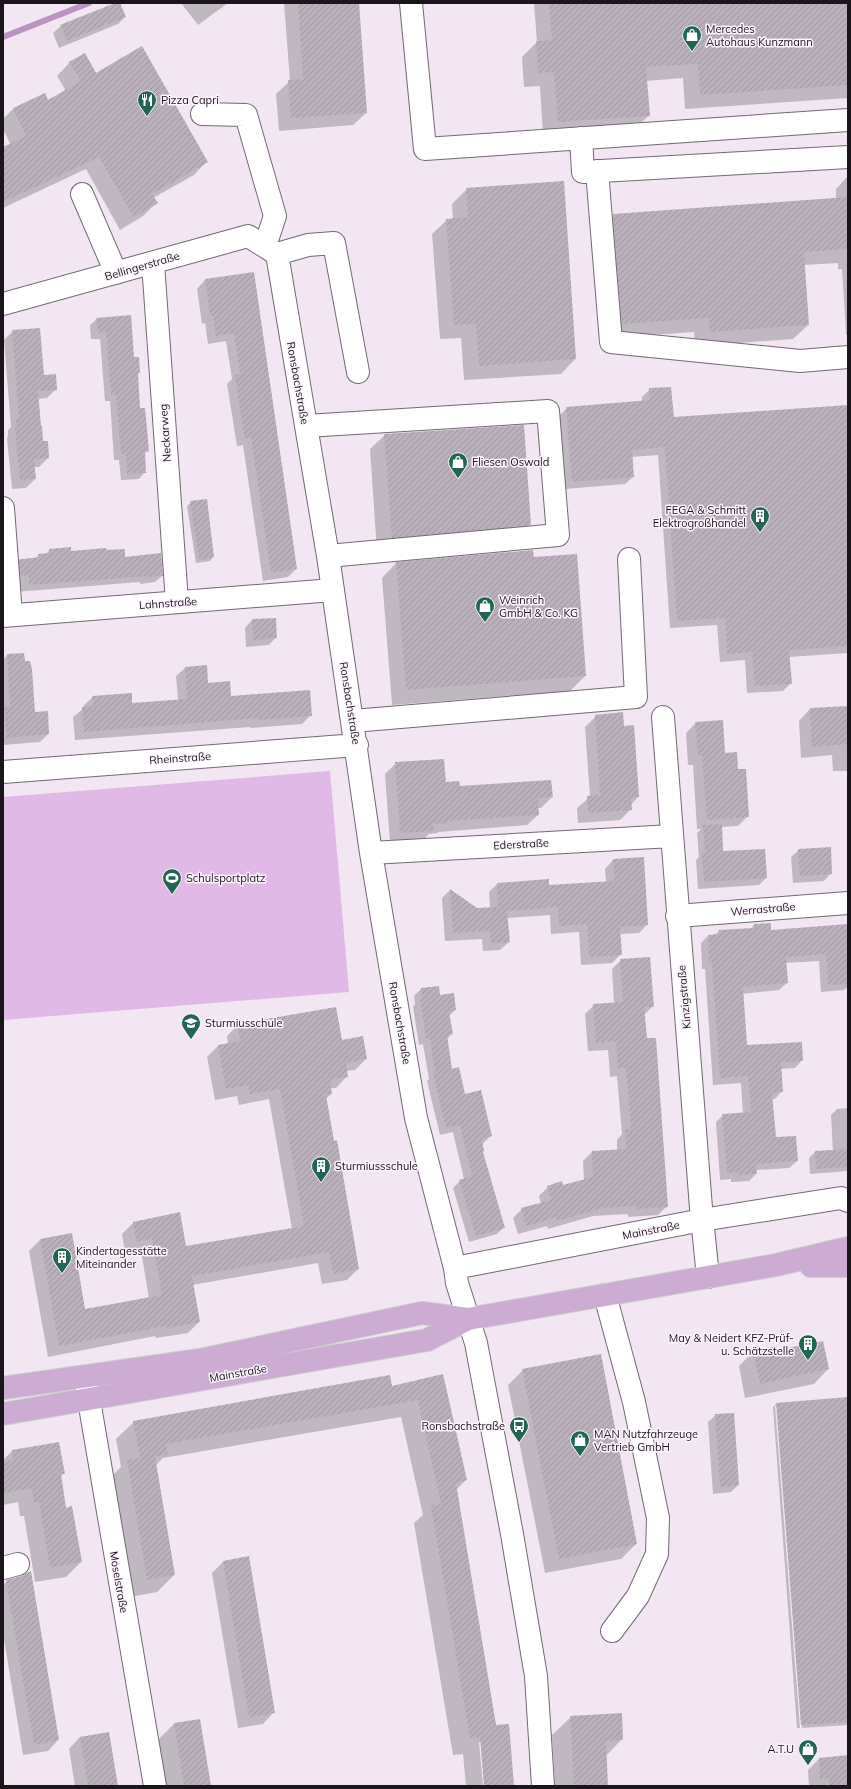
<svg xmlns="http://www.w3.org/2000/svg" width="851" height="1789" font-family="Mulish,sans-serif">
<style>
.pitch{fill:#e1b9e7}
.shadow{fill:#0003}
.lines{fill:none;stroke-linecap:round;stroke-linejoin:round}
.stream{stroke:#bb94c1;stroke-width:6}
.building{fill:url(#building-hatch)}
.minor-casing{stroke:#726974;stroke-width:24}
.major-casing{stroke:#cccccd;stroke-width:24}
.minor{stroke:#fff;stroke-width:22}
.major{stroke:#cdacd3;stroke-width:22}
.labels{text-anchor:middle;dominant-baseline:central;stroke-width:3;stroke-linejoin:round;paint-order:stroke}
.poi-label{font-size:11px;fill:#19151a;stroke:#fdf4fe;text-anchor:start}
.street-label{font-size:11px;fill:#19151a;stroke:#fdf4fe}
</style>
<defs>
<pattern id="building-hatch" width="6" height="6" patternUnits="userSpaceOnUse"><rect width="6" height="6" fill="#bab0bb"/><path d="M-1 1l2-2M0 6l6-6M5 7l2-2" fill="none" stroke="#9f96a0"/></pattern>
</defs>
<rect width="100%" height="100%" fill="#f1e6f2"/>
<path class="pitch" d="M330 771 349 992 3 1020V797Z"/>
<path class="shadow" d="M117 3H119L125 17 118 24 59 48 53 33 61 26Z
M181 3H228L198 25Z
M284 3H358L366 113 353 125 279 131 276 94 290 81Z
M534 3H848V98L685 109 683 78 646 81 649 115 634 130 543 136 540 86 524 87 522 57 537 42Z
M70 62 96 74 207 161 194 175 153 198 156 203 143 216 120 230 86 169 3 208V148L11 145 3 129V119L13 109 44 94 48 101 66 91 57 76Z
M848 176V335H846L842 269H838V263L804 265 808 325 793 339 695 346 694 332 608 338 599 230 614 215 836 199V189Z
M467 189 575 359 561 374 464 380 461 338 440 339 432 234 447 220 453 219 452 204Z
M253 273 296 569 288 577 263 581 243 445 237 446 227 384 232 379 226 341 208 344 205 323 202 324 197 289 205 280Z
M97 319 134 358 139 372 137 375 139 409 148 451 144 454 145 472 139 479 121 480 119 460H114L110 401H105L100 339H91L90 325Z
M13 331 43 376 56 389 47 398 38 399 42 442 48 458 39 467H34L35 479 26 488 12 489 7 438 8 436V430L11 427 4 340Z
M650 389 673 418 848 406V653L789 657 791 683 783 691 747 693 745 660 720 662 717 625 670 628 658 455 631 457 633 477 625 484 565 489 559 416 567 408 642 402V397Z
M385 435 530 525 515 539 377 552 370 449Z
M191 502 213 557 210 561 196 563 187 506Z
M50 550 70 552 106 551 124 558 162 576 155 582 140 584V582L15 592 13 566 20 559 36 558 39 555H45Z
M533 558 585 676 570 691 392 705 382 578 396 563Z
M252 620 276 637 269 645 246 647 245 628Z
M7 655 34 713 48 734 40 742 3 745V660Z
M185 668 207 684 230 697 311 715 302 724 250 728V727L75 740 73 717 84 708V705L93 697 131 704 178 700 176 676Z
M848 707V771H833L832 755 801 758 799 721 810 709Z
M596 716 623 727 638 797 631 805V809L620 820 578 823 577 808 590 797 585 727Z
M696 723 738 770 748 816 738 826 721 827 723 852 766 878 759 885 698 889 696 860 699 857 697 833 701 829H697L693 765H688L686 733Z
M396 763 459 787 552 797 541 808H538V815L527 825 439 832 437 833 429 834 422 841 390 843 385 774Z
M799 850 831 873 824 881 793 883 791 857Z
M643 858 647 925 639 933 619 934 621 954 612 963 581 965 579 932 551 934 550 915 507 918 509 942 500 950 483 951 482 939 445 941 442 898 450 890 477 909 490 908 489 892 497 884 548 886 606 882 605 869 613 860Z
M754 925 770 931 848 925V987L844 990 821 992 819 961 785 963 787 983 779 990 742 994 746 1046 802 1060 795 1068 781 1069 782 1091 775 1099H772L775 1138 797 1161 789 1168 756 1170V1174L749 1181 731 1182V1179L720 1180 716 1122 723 1115 743 1114 741 1083 713 1085 705 969H702L701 943 708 936 715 935 719 931 751 929Z
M621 960 653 1006 644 1015 667 1206 658 1215 628 1217V1214L593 1216 548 1229 547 1226 518 1234 513 1218 522 1209 541 1204 539 1196 548 1187H563L584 1181 583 1161 592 1152 617 1150V1140L622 1134 617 1076 610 1077 608 1050 588 1051 585 1014 594 1005 614 1003 612 969Z
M438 987 440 997 455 1010 449 1016 452 1034 447 1039 451 1070 464 1095 491 1136 482 1144V1152L504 1227 497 1234 469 1242 453 1188 460 1181 464 1179 453 1132 440 1135 427 1081 429 1079 423 1044 419 1045 413 1007 415 1004 414 996 421 989Z
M335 1008 341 1041 366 1059 355 1070 346 1071 347 1076 336 1088H330L331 1094 326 1099 358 1269 347 1280 322 1284 318 1263 192 1285 199 1322 188 1333 156 1338 155 1336 48 1357 29 1251 40 1240 84 1310 149 1299 141 1250 125 1253 122 1234 133 1223 186 1247 292 1229 269 1099 239 1105 237 1096 215 1100 207 1057 219 1045 228 1044 227 1036 238 1025Z
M848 1108V1171L810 1174 809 1158 815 1152 833 1151 831 1115 837 1109Z
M753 1352H777L828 1369 814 1384 745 1398 739 1366Z
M523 1370 636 1544 621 1559 545 1573 508 1385Z
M443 1375 466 1480 456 1490 496 1726 513 1786H485L481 1742H479L483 1786H466L463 1754 453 1755 414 1523 423 1515 401 1417 163 1458 156 1465 174 1575 157 1592 130 1597 110 1478 121 1467 116 1439 134 1422 391 1387Z
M848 1398V1725L802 1728 777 1406H775L800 1728H797L773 1407 776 1404Z
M716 1415 738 1485 731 1492 713 1494 708 1422Z
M12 1451 64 1473 60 1477 65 1509 81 1562 66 1577 35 1582 24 1516H20L18 1502 3 1505V1460Z
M248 1557 274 1712 263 1724 238 1728 212 1573 223 1562Z
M7 1581 58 1740 48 1751 23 1755 3 1633V1585Z
M571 1717 622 1739 606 1756 607 1786H555L552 1735Z
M199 1720 210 1786H164L157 1741 174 1724Z
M108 1733 117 1786H75L69 1749 80 1737Z
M848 1757V1786H809L808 1770 819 1759Z"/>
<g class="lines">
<path class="stream" d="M3 37 89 3"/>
</g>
<path class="building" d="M115 3H120L126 17 67 41 60 25Z
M298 3H359L367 113 291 118 288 80 303 79Z
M549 3H848V85L700 95 698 64 646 67 650 116 558 122 554 72 538 73 536 41 552 40Z
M142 46 208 162 152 194 158 203 134 217 99 157 3 202V147L26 136 13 108 45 93 48 100 81 81 69 62 85 53 96 73Z
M564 181 576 359 479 366 476 324 454 325 446 219 468 217 466 188Z
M848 197V249L804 252 809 325 710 332 709 318 622 324 613 214Z
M254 272 297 569 271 573 251 437 245 438 240 411 235 375 240 374 234 333 216 336 213 316H210L205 279Z
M131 315 134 357H139L140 373H138L140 408H145L149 451 145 452 146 473 127 474 126 453 121 454 116 395H111L106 332 98 333 96 318Z
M40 328 44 375 56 374 57 390 38 391 41 426H42L43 441H48L49 458 34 459 36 479 20 480 15 428H17L16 420 19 419 12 330Z
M671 387 674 417 848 405V646L789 650 792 684 755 686 752 652 727 654 725 618 677 621 665 447 632 450 634 477 572 482 566 407 650 400 649 388Z
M524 425 531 525 392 538 384 434Z
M207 499 214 557 199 560 190 501Z
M71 547V551L106 548 107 550 125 549V557L161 553 163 576 147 577 146 576 29 585V575L21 576 19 560 39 557 38 554 49 553V549Z
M533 550 534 557 577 554 586 676 406 690 396 562Z
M276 618 277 638 253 640 252 619Z
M24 653 25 661H30L32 669 35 712 48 711 49 734 7 738 4 708 10 707 7 654Z
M207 665 208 683 230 681 231 696 310 690 312 716 259 720V718L84 732 82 707 93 706 92 696 132 693V703L187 699 185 667Z
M848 706V744L812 747 810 708Z
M623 712 624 726 634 725 639 797 631 798 632 810 588 813 587 796 600 795 595 715Z
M723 720 725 753 737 752 738 769H746L749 817 707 820 702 755 698 756 695 722Z
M444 759 446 782 459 781 460 786 551 780 553 797 538 798 539 815 448 821V823L433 824 434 831 400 833 395 762Z
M722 824 723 851 765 849 767 878 704 882 702 852H705L703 825Z
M831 847 832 874 800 876 798 849Z
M644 857 648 925 620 927 622 955 589 957 587 924 559 926 558 907 507 911 510 942 491 943 490 931 453 933 450 889 477 908 498 907 497 883 549 879V885L614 881 613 859Z
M771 923V930L848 924V984L828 985 826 954 786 957 788 983 743 987 747 1045 802 1042 803 1061 781 1062 783 1092 772 1093 776 1137 796 1136 798 1161 756 1164 757 1174 738 1175V1172L727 1173 722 1114 751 1112 748 1076 720 1078 712 962H709L708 935 719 934V930L754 928V924Z
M650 957 654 1007H644L647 1038H656L668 1207 637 1209 636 1206 603 1208 557 1221 556 1217 526 1226 521 1208 551 1200 547 1186 562 1181 563 1185 593 1177 592 1151 626 1149 625 1130 631 1129 626 1068H618L616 1041 596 1043 593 1004 623 1002 620 959Z
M439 986 440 995 454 993 456 1010 449 1012 453 1034 447 1035 452 1069 459 1067 465 1094 481 1090 492 1136 482 1139 484 1151 483 1152 505 1228 476 1236 459 1180 472 1176 460 1125 446 1128 433 1073 435 1072 430 1038H426L420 999 422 998 421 988Z
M336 1007 342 1040 363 1036 367 1059 346 1063 348 1077 330 1080 332 1094 326 1095 334 1141 337 1140 359 1269 333 1274 329 1252 192 1276 200 1322 167 1328 166 1326 59 1346 40 1239 72 1233 85 1309 162 1295 152 1239 136 1242 133 1222 180 1212 186 1246 304 1226 280 1089 250 1094 248 1085 226 1089 218 1045 240 1041 238 1024Z
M848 1149V1167L816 1169 815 1151Z
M823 1341 829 1369 760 1384 753 1351 777 1346V1350Z
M601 1354 637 1544 559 1559 522 1369Z
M443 1374 467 1480 456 1483 496 1725 509 1724 514 1786H484L480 1737 470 1738 431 1505 441 1504 418 1400 166 1444 168 1454 155 1457 175 1575 147 1580 127 1460 140 1458 133 1421 390 1375 392 1386Z
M848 1397V1722L801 1725 776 1403Z
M734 1413 739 1485 720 1487 715 1414Z
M59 1442 65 1474H61L66 1508 72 1506 82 1562 50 1568 39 1502H34L32 1488 3 1493V1462L13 1460 12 1450Z
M249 1556 275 1713 249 1717 223 1561Z
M31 1571 59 1740 34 1745 6 1580 21 1576Z
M622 1713 623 1740 606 1741 608 1786H574L570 1716Z
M200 1719 211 1786H184L174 1723Z
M109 1732 118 1786H88L80 1737Z
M848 1755V1786H830L829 1778 820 1779 819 1758Z"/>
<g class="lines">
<g class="minor-casing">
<path id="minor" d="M411 3 425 149 848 120
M202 114 246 115 275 216 265 246
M581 138 583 172 848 157
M597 171 611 342 800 361 848 357
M82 194 116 273
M277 254 328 556 371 853 416 1118 455 1268 457 1283 476 1343 512 1534 536 1676 543 1786
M277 254 308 245 334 243 358 372
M153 263 177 602
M3 304 248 236 277 254
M306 426 548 411 558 535 328 556
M3 508 11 615
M3 616 333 590
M663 717 701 1208 708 1277
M353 721 636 697 629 559
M3 772 357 745
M371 853 672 836
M677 916 848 903
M455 1268 702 1220 841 1198 848 1201
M605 1295 634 1402 658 1518 657 1554 638 1596 612 1631
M85 1377 155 1786
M3 1568 18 1564"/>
</g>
<g class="major-casing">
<path id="major" d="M811 1266H848
M3 1388 200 1360 422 1313 468 1319 525 1309 776 1265 848 1248
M3 1414 427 1340 468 1319"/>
</g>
<use href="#minor" class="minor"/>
<use href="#major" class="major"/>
</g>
<defs>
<g id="shop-pin" transform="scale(1)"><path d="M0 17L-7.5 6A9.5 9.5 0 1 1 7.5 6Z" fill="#246452" stroke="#fdf4fe"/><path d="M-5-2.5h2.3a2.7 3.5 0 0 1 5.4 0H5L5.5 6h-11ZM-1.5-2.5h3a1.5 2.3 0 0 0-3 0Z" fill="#fff"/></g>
<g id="restaurant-pin" transform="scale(1)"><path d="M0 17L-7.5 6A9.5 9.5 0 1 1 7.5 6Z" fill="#246452" stroke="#fdf4fe"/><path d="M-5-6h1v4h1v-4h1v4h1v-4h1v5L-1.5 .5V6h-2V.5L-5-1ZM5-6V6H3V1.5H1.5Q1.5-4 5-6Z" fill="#fff"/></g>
<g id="building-pin" transform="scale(1)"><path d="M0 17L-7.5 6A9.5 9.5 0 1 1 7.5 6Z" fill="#246452" stroke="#fdf4fe"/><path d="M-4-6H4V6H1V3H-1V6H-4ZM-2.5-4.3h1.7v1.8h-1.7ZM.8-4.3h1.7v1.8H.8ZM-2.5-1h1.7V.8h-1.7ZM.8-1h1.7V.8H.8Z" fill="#fff"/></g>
<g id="stadium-pin" transform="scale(1)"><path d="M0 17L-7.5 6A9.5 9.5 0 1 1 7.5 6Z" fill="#246452" stroke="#fdf4fe"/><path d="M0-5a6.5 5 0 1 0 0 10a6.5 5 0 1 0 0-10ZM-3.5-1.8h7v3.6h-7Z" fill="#fff"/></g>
<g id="school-pin" transform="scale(1)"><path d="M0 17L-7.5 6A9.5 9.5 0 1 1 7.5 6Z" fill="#246452" stroke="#fdf4fe"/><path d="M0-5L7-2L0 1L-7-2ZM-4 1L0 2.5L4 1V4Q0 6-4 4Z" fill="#fff"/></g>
<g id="bus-pin" transform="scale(1)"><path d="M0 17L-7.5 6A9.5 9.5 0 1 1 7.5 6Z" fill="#246452" stroke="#fdf4fe"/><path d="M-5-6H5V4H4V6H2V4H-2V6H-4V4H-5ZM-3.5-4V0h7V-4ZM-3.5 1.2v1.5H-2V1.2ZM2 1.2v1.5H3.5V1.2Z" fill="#fff"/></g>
</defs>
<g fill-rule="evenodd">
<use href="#shop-pin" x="692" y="35"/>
<use href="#restaurant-pin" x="147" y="100"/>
<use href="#shop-pin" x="458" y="462"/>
<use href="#building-pin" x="760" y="516"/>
<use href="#shop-pin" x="485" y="606"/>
<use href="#stadium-pin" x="172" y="878"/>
<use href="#school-pin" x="191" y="1023"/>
<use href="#building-pin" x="321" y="1166"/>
<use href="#building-pin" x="62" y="1257"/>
<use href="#building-pin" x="808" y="1344"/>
<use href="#bus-pin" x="519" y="1426"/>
<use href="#shop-pin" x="580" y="1440"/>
<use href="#shop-pin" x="808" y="1749"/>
</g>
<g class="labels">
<g class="poi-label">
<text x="706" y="29">Mercedes<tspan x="706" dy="13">Autohaus Kunzmann</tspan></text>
<text x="161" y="100">Pizza Capri</text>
<text x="472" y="462">Fliesen Oswald</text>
<text x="746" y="510" text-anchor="end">FEGA &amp; Schmitt<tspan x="746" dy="13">Elektrogroßhandel</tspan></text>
<text x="499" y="600">Weinrich<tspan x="499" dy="13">GmbH &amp; Co. KG</tspan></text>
<text x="186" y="878">Schulsportplatz</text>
<text x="205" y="1023">Sturmiusschule</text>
<text x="335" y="1166">Sturmiussschule</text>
<text x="76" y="1251">Kindertagesstätte<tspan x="76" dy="13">Miteinander</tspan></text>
<text x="794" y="1338" text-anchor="end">May &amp; Neidert KFZ-Prüf-<tspan x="794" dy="13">u. Schätzstelle</tspan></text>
<text x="505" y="1426" text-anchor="end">Ronsbachstraße</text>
<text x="594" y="1434">MAN Nutzfahrzeuge<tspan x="594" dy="13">Vertrieb GmbH</tspan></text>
<text x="794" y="1749" text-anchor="end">A.T.U</text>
</g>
<g class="street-label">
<text transform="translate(142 266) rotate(-16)">Bellingerstraße</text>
<text transform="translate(298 383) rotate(80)">Ronsbachstraße</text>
<text transform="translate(165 433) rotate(-94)">Neckarweg</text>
<text transform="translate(168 603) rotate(-4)">Lahnstraße</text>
<text transform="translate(350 703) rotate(81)">Ronsbachstraße</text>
<text transform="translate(180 758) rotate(-4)">Rheinstraße</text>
<text transform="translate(521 844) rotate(-3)">Ederstraße</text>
<text transform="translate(763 909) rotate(-5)">Werrastraße</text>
<text transform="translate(684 997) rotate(-95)">Kinzigstraße</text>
<text transform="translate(400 1023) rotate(80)">Ronsbachstraße</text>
<text transform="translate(651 1230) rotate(-11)">Mainstraße</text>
<text transform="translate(238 1373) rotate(-10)">Mainstraße</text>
<text transform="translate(119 1582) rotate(80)">Moselstraße</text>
</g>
</g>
<rect width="851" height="1789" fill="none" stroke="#19151a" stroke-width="8"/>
</svg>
